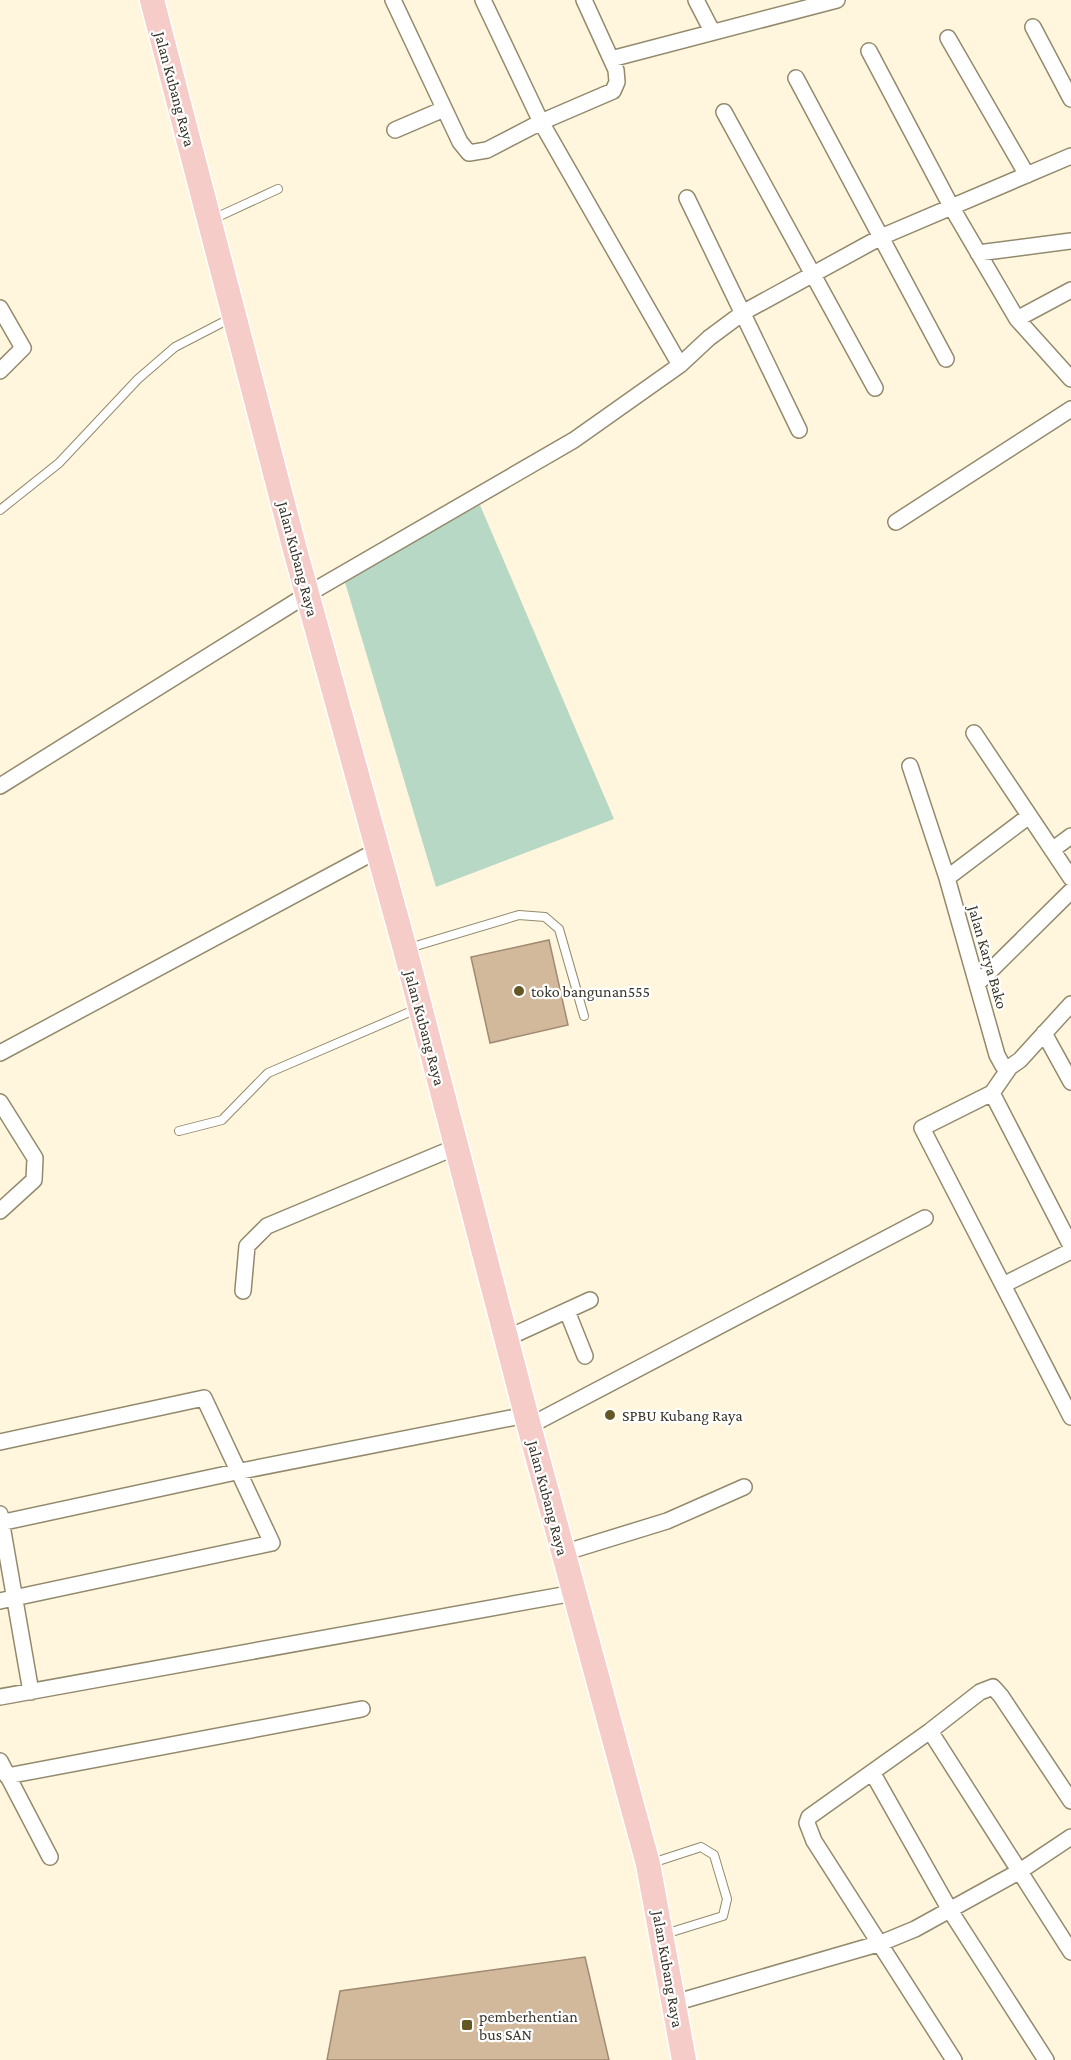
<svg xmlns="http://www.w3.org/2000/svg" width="1071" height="2060" font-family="'Crimson Pro',serif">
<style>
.green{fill:#b8d8c6}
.building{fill:#d3b99c;stroke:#9f8a72;stroke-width:1.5}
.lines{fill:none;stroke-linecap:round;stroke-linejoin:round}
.service-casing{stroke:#938a6d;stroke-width:10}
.minor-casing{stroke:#938a6d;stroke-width:18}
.trunk-casing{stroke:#fff;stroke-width:27}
.service{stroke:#fff;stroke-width:8}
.minor{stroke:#fff;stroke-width:15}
.trunk{stroke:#f6ccc8;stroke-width:24}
.poi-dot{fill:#635824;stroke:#fff;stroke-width:2}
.labels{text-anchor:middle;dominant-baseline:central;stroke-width:4.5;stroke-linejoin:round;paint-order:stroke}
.street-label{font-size:16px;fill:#373327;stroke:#fff}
.poi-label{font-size:16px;fill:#373327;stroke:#fff;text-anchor:start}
</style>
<rect width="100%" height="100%" fill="#fff6dd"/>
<path class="green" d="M480 505 614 819 436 887 344 579Z"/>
<path class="building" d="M549 940 568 1025 490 1043 471 957Z
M585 1957 609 2060H327L340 1991Z"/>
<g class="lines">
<g class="service-casing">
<path id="service" d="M213 219 278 189
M0 510 59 463 138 379 175 347 233 317
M409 948 519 915 545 917 559 929 584 1016
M179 1131 222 1120 268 1073 419 1008
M652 1863 701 1847 714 1855 727 1899 723 1916 665 1934"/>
</g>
<g class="minor-casing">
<path id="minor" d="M393 0 460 142 469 153 487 150 541 122 613 91 617 82 616 70 584 0
M483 0 541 122 680 365
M696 0 712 31
M1033 27 1071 99
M948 38 1027 175
M869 51 952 208 1017 319 1071 379
M611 59 837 0
M796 78 946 359
M724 112 875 388
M395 130 444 109
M687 198 799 430
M978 253 1071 241
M0 308 23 348 0 371
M1017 319 1071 290
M896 522 1071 409
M974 733 1071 878
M910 766 947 878 997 1055 1003 1066 1010 1067 1020 1060 1071 1004
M0 786 308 594 574 440 680 365 709 338 744 312 881 237 1071 156
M1052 850 1071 836
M947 878 1029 816
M977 984 1071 891
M1044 1033 1071 1082
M0 1053 376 851
M1010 1067 992 1093 922 1128 1071 1417
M992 1093 1071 1246
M0 1102 35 1158 34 1180 0 1211
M1003 1285 1071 1251
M243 1291 247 1246 267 1226 456 1147
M567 1311 585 1356
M507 1338 590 1300
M529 1426 925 1218
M0 1442 204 1398 272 1543 0 1601
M0 1514 31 1692
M0 1523 236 1472 526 1415
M563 1553 667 1521 744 1487
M0 1697 574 1593
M930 1731 1071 1952
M0 1761 50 1857
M872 1772 951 1912 1046 2060
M7 1776 362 1709
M674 2003 881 1943 915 1929 1020 1871 1071 1837
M954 2060 814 1841 807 1823 809 1817 930 1731 980 1692 993 1687 1001 1696 1071 1801"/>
</g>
<g class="trunk-casing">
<path id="trunk" d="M152 0 295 550 405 949 529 1426 648 1864 684 2060"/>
</g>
<use href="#service" class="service"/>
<use href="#minor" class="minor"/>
<use href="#trunk" class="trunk"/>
</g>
<g class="poi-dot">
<circle cx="519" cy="991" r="6"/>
<circle cx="610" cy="1415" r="6"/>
<rect x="461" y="2019" width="12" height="12" rx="3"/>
</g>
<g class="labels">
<g class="street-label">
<text transform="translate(175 89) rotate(75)">Jalan Kubang Raya</text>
<text transform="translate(298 559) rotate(75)">Jalan Kubang Raya</text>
<text transform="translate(988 957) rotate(74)">Jalan Karya Bako</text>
<text transform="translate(425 1028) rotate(75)">Jalan Kubang Raya</text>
<text transform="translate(548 1498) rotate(75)">Jalan Kubang Raya</text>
<text transform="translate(668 1969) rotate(80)">Jalan Kubang Raya</text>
</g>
<g class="poi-label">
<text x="531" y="991">toko bangunan555</text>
<text x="622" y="1415">SPBU Kubang Raya</text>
<text x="479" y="2016">pemberhentian<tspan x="479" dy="18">bus SAN</tspan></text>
</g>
</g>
</svg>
